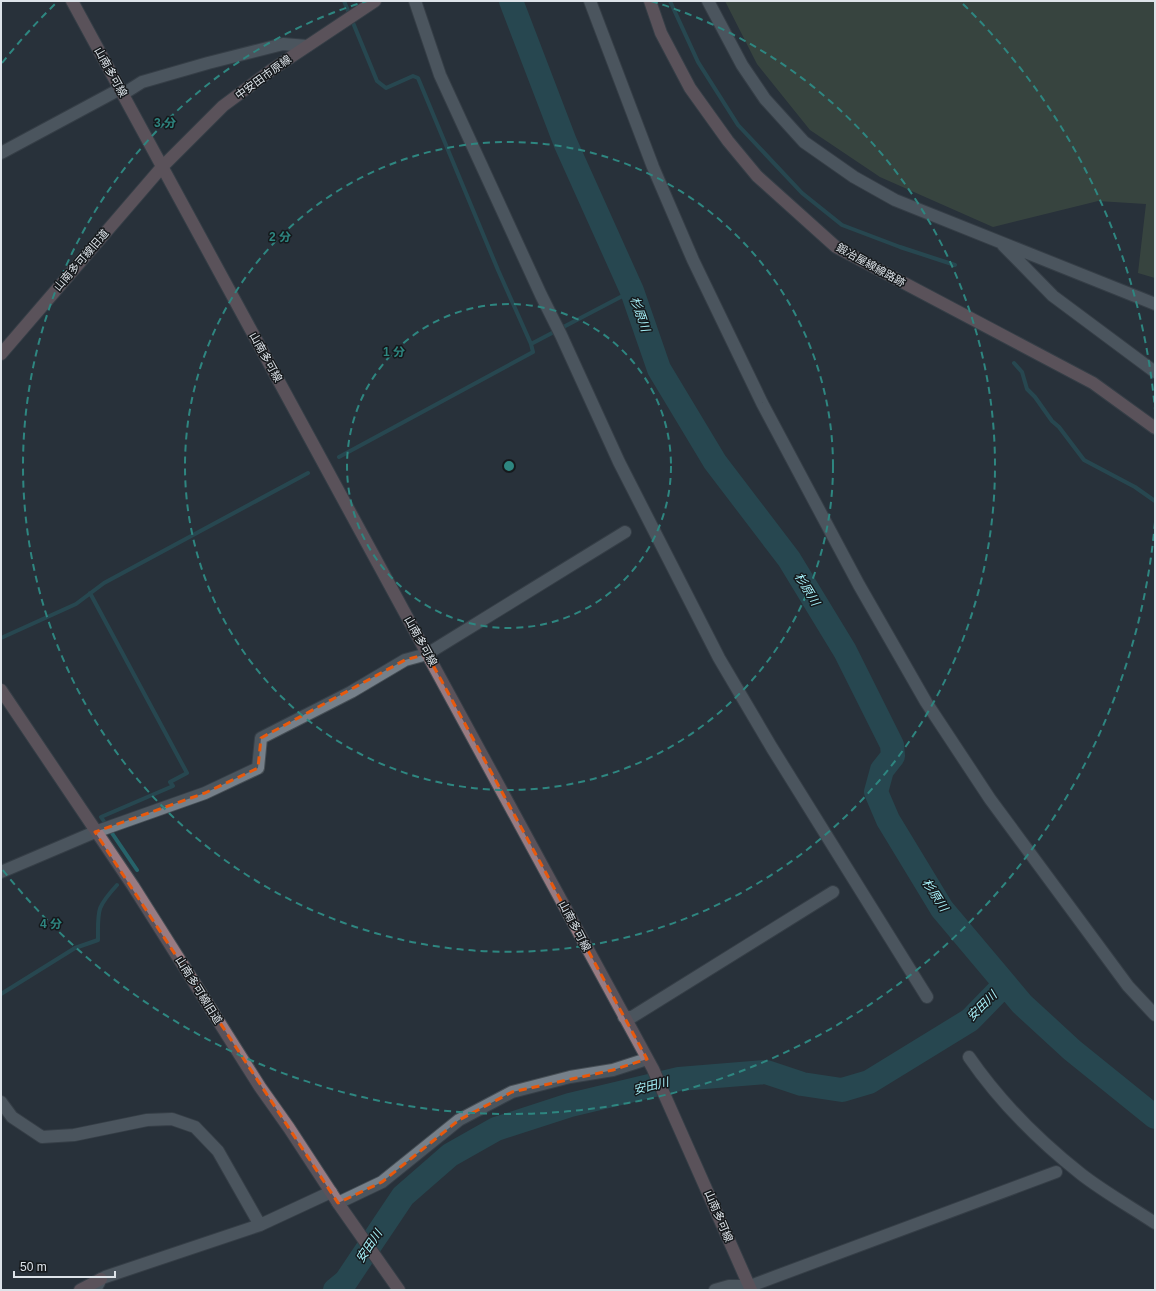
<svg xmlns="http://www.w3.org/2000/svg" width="1156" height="1291" font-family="Arial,'Noto Sans JP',sans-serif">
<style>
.green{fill:#4b5c46}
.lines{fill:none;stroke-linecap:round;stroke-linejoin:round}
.stream{stroke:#26636a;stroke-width:4}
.river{stroke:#26636a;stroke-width:24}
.street-casing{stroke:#464e55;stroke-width:14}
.secondary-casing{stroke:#464e55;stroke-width:14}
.street{stroke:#76808a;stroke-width:12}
.secondary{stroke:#987b82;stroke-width:12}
.marked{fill:none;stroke:#e8590c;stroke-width:3;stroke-dasharray:8 5;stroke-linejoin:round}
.ring{fill:none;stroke:#2e8680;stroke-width:2;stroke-dasharray:7 5}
.labels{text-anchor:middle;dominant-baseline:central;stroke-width:3;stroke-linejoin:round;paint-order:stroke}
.street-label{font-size:11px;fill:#dde3e9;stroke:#15191c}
.water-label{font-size:12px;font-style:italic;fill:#a8f3fb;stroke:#15191c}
.centre{fill:#2e8680;stroke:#15191c;stroke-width:2}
.ring-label{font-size:12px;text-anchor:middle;font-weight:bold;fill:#2e8680;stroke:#15191c;stroke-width:3;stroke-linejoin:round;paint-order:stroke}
</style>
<rect width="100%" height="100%" fill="#28313a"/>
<path class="green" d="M725 1H1155V278L1138 273 1146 204 1098 201 993 227 880 177 810 130 757 64Z"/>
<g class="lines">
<path class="stream" d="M344 1 377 81 386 88 413 76 418 78 498 270 531 344
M670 1 698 62 738 125 802 193 842 225 900 247 955 265
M1014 363 1022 372 1027 389 1035 397 1052 421 1059 427 1084 460 1135 487 1155 501
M339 457 533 352 531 344 632 291
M90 593 187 773 170 782 173 786 101 817 137 870
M1 638 76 604 104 583 308 473
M1 994 75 948 98 940C98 910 96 908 117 885"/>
<path class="river" d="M511 1 565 142 632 291 659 369 715 462 789 559 845 651 892 745 893 756 882 770 876 792 888 820 942 909 1022 1004 1072 1050 1155 1117
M335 1290 346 1281 403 1196 450 1155 496 1129 570 1105 679 1079 766 1072 802 1084 842 1090 869 1082 970 1020 1005 984"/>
<g class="street-casing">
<path id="street" d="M415 1 440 75 541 295 561 335 619 462 719 658 772 748 927 997
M590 1 653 167 693 260 762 403 859 585 926 702 990 799 1128 986 1155 1015
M708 1 742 65 765 99 804 142 854 177 895 200 1155 304
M123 94 142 82 208 63 283 44 307 46
M1 153 120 89
M1003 245 1053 296 1155 372
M1 872 95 832 205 793 258 768 261 738 351 692 405 660 427 654 625 532
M624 1017H632L833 892
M969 1057C1000 1102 1038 1140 1081 1174 1104 1192 1131 1207 1155 1223
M1 1102 12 1117 42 1137 74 1135 147 1120 172 1119 195 1127 218 1151 260 1225
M338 1203 382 1182 459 1120 512 1092 570 1077 613 1070 647 1059
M95 1290 101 1279 105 1277 260 1225 331 1192
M715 1290 729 1286H750L1056 1172"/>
</g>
<g class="secondary-casing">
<path id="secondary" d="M72 1 653 1069 751 1290
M650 1 661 33 690 88 728 141 757 176 836 247 1093 383 1155 428
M1 354 162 167 223 106 270 71 375 1
M1 690 133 886 260 1087 289 1128 338 1203 399 1290
M80 1290 101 1279"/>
</g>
<use href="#street" class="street"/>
<use href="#secondary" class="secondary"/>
</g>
<path d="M0 0H1156V1291H0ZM427 654 647 1059 613 1070 512 1092 459 1120 382 1182 338 1203 95 832 205 793 258 768 261 738 405 660Z" fill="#28313a" fill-opacity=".55" fill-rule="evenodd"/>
<path class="marked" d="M427 654 647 1059 613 1070 512 1092 459 1120 382 1182 338 1203 95 832 205 793 258 768 261 738 405 660Z"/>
<g class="ring">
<circle cx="509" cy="466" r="162"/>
<circle cx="509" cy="466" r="324"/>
<path d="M651 1A486 486 0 1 1 367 1"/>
<path d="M1155 522A648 648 0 0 1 2 869M2 63A648 648 0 0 1 55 4M963 4A648 648 0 0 1 1155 410"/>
</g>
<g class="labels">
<g class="street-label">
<text transform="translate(111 72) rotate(61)">山南多可線</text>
<text transform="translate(263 77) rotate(-36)">中安田市原線</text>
<text transform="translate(81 260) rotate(-49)">山南多可線旧道</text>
<text transform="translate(871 265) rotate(29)">鍛冶屋線線路跡</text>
<text transform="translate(266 357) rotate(61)">山南多可線</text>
<text transform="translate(421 641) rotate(61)">山南多可線</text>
<text transform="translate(575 926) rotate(62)">山南多可線</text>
<text transform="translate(199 990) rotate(58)">山南多可線旧道</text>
<text transform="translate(719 1216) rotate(67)">山南多可線</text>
</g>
<g class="water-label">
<text transform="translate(640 314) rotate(71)">杉原川</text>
<text transform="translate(807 589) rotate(59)">杉原川</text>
<text transform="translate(935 895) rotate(57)">杉原川</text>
<text transform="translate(982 1006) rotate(-45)">安田川</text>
<text transform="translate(651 1086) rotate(-14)">安田川</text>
<text transform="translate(369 1246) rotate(-56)">安田川</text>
</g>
</g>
<circle cx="509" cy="466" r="6" class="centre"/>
<g class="ring-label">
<text x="165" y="127">3 分</text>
<text x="280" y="241">2 分</text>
<text x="394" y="356">1 分</text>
<text x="51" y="928">4 分</text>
</g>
<rect width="1156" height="1291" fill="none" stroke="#dde3e9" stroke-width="4"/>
<path d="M14 1271v6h101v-6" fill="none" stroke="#dde3e9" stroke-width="2"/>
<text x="20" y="1271" font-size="12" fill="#dde3e9" stroke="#15191c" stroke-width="3" paint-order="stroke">50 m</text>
</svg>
